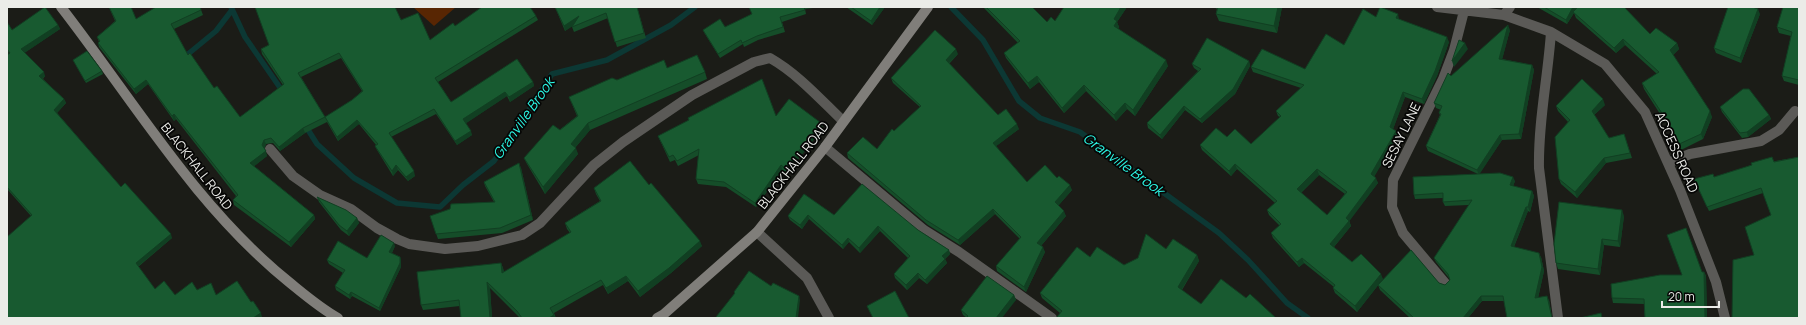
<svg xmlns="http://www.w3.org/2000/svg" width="1806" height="325" font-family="Manrope,sans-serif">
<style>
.green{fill:#582603}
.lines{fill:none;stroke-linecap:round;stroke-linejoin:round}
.stream{stroke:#0c3834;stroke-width:5.5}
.street{stroke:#5b5a57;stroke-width:10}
.secondary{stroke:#807e7a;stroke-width:10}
.wall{fill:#154d29;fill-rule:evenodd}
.shaded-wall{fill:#113f22}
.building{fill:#185a30;stroke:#113f22;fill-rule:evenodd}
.labels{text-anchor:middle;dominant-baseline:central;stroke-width:3.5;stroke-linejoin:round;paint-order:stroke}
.street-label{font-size:13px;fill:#ebece8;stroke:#060605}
.water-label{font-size:14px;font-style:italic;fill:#2bf7e5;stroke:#060605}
</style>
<rect width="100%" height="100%" fill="#1b1c17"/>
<path class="green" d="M413 7H456L434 26Z"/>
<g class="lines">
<path class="stream" d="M231 7 245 37 283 92
M951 7 983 40 1019 101 1040 118 1080 132 1219 233 1248 260 1287 303 1308 318
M182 59 216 31 232 10
M305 125 317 144 354 178 397 203 440 207 463 185 494 161 527 113 552 74 607 60 671 25 695 7"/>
<path class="street" d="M1437 7 1504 15 1551 32 1605 64 1645 112 1680 190 1716 282 1725 318
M1504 15 1510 7
M1551 32C1548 77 1538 122 1539 168L1558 318
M825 147 924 230 959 252 1052 318
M270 149 293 176 320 195 351 209 377 228 397 239 409 244 445 249 478 246 522 235 540 223 594 165 623 142 692 95 754 62 770 58C798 74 820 99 843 121
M1668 163 1690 154 1761 141 1779 130 1795 111
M757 232 807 278 829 318
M1445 283 1403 233 1392 207 1393 180 1443 79 1454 50 1464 11"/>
<path class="secondary" d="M61 7C134 101 196 207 289 282 305 295 320 308 338 318
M657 318 664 314 757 232 825 147 928 7"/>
</g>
<path class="wall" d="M109 7H131L136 19 200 7 203 15 174 29 188 55 214 88 240 117 283 85 262 54 261 49 269 45 401 20 430 40 455 26 536 16 538 20 438 82 451 102 533 82 534 86 510 102 507 96 466 123 472 135 457 145 436 114 391 137 415 176 408 181 398 170 393 176 377 150 375 146 376 145 359 124 338 141 327 122 305 133 280 151 273 143 266 144 264 149 267 156 254 166 314 215 315 219 291 247 234 205 233 200 236 196 176 119 174 121 148 84 136 94 99 47 98 43 99 42 97 37 115 21ZM341 58 362 91 352 100 325 117 301 77Z
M555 7H637L646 38 617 47 608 18 574 32 572 27V26L565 31Z
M749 7H821L805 9 806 14 782 22 785 32 758 40 744 47 743 44 720 58 705 34 703 30 725 27 752 14Z
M846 7H885L872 25Z
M983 7H1032L1047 22 1055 21 1064 7H1127L1117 22 1119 27 1118 29 1168 66 1135 116 1127 109 1116 121 1086 91 1064 113 1039 82 1030 89 1006 58 1004 53 1018 43Z
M1214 7H1282L1277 33 1219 21 1216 14 1217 9Z
M1537 7H1576L1577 8 1575 10 1677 43 1679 49 1673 55 1712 117 1703 139 1679 151 1673 137 1671 131 1644 89 1642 83 1657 74 1625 45 1616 53 1576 18 1574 13 1567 24Z
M1799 7V85L1784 81 1782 76 1791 36 1779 33 1777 27Z
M1760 14 1741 63 1716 53 1714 48Z
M1376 17 1399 19 1449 42 1437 76 1424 104 1405 97 1393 129 1398 136 1374 176 1378 183 1349 220 1351 226 1334 247 1352 262 1383 279 1357 312 1335 293 1333 288 1334 287 1304 263 1299 267 1273 238 1271 233 1280 226 1269 215 1267 210 1275 203 1237 169 1231 176 1202 150 1200 145 1227 137 1251 144 1280 117 1278 116 1276 111 1301 88 1253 72 1251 67 1305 69 1344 45ZM1319 175 1345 194 1327 215 1301 193Z
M7 22 12 30 58 25 60 29 24 53 45 76 43 79 64 99 66 103 57 113 121 187 172 238 138 267 155 289 175 295 197 290 216 295 251 302 262 317 261 318H7L31 216 7 189V55L9 53 7 51Z
M1510 30 1502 59 1532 65 1534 70 1521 139 1502 140 1479 174 1515 181 1513 186 1532 191 1534 196 1530 212 1528 211 1514 247 1541 257 1544 271 1538 298 1549 300 1552 318H1507L1504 301H1482L1468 318H1410L1380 290 1378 285 1439 283 1445 285 1450 280 1449 278 1436 262 1434 258 1469 205 1445 206 1443 202V198L1415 199 1414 195 1478 174 1428 151 1426 146 1440 115 1439 113 1441 110 1436 108 1434 103 1451 76Z
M958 54 949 64 998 115 1019 129 996 146 1027 182 1057 178 1072 190 1058 206 1066 216 1041 246 1045 252 1026 292 997 271 996 266 1020 239 995 214 960 245 928 225 848 158 847 153 877 149 894 131 920 107 893 83 891 78Z
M73 60 102 71 103 74 86 83Z
M1249 61 1250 66 1235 94 1202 123 1185 110 1162 139 1148 128 1147 123 1198 71 1194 68 1192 64Z
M667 68 705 72 707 79 590 130 575 148 578 154 545 194 527 164 524 158 577 116 569 97 617 80Z
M1605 105 1594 115 1609 138 1624 134 1632 158 1606 163 1577 198 1561 184 1559 179 1568 122 1558 111 1556 106Z
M1720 107 1769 115 1771 119 1748 137 1742 138 1722 112Z
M776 116 821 123 823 128 787 173 782 170 756 207 726 187 698 184 696 179 699 155 678 166 675 160 670 162 658 136Z
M1799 157 1754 255 1771 215 1763 193 1709 211 1694 179 1714 177 1752 165Z
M521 168 533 220 502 233 438 239 430 216 494 202 485 186 484 182Z
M649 185 702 246 671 273 640 297 628 281 608 294 603 285 554 313 556 318H520L490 288 492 318H461L460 306 423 310 421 305 501 263 503 268 504 272 570 233 567 229 565 223 600 201 596 194 594 188Z
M804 194 834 215 918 230 949 250 950 254 945 259 947 263 927 284 919 278 907 290 895 278 894 274 908 258 880 231 860 253 849 242 843 249 809 219 802 229 790 220 788 216Z
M317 197 357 218 359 223 349 236 341 230 319 202Z
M1624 216 1620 247 1604 245 1600 275 1558 269 1556 263Z
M395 246 392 253 400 257 401 261V267L380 311 352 296 350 299 336 290 335 286 343 273 329 264 327 260 367 258Z
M1166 249 1197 255 1199 261 1182 290 1201 304 1246 298 1276 318 1060 313 1042 298 1040 293 1090 257 1124 265Z
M1702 272H1704L1706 276 1707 318H1645L1644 304 1613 303 1612 298 1682 275Z
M1014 295 1016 300 967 318 963 315 961 310Z"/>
<path class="shaded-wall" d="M880 7H885L872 25 871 21Z
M1121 7H1127L1117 22 1119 27 1116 32 1114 26V19Z
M1278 7H1282L1277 33 1274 26Z
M1573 7H1576L1577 8 1567 24 1566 20Z
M1758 9 1760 14 1741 63 1740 58Z
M1398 14 1399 19 1398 23 1396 18Z
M579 16 581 21 565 31 564 26Z
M58 25 60 29 23 54 21 49Z
M1508 25 1510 30 1501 64 1499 59Z
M1447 37 1449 42 1437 76 1424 104 1422 99Z
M1623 39 1625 45 1616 53 1614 48Z
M1465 43 1468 49 1454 67 1452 61Z
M1677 43 1679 49 1672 56 1670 50Z
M956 49 958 54 947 65 946 60Z
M1166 60 1168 66 1135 116 1133 110Z
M1249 61 1250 66 1235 94 1202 123 1200 119Z
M1532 65 1534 70 1521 139 1519 134Z
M44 72 45 76 41 80 39 76Z
M1037 76 1039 82 1030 89 1028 83Z
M146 80 148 84 136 94 134 89Z
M533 82 534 86 510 102 509 97Z
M1084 85 1086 91 1064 113 1062 108Z
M505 92 507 96 465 124 463 119Z
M1403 92 1405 97 1392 132 1390 127Z
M64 99 66 103 56 114 54 110Z
M1603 99 1605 105 1593 116 1592 111Z
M1125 103 1127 109 1116 121 1114 115Z
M1184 106 1185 110 1162 139 1160 135Z
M1710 111 1712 117 1703 139 1701 134Z
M174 114 176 119 174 121 172 116Z
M1769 115 1771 119 1748 137 1747 132Z
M357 120 359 124 338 141 337 137Z
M588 123 590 130 573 150 571 144Z
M821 123 823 128 787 173 785 168Z
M1017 124 1019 129 995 147 993 143Z
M303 128 305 133 280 151 279 147Z
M471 131 472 135 457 145 455 141Z
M1396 131 1398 136 1373 179 1371 174Z
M1500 135 1502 140 1479 175 1477 170Z
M264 140 266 144 264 150 262 145Z
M576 148 578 154 545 194 543 187Z
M266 151 267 156 252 168 250 163Z
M1604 158 1606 163 1577 198 1575 192Z
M519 163 521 168 533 220 531 215Z
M1235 164 1237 169 1231 176 1229 171Z
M396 165 398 170 393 176 392 171Z
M781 165 782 170 756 207 755 203Z
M1317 169 1319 175 1299 194 1297 189Z
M414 171 415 176 408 181 406 177Z
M1513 177 1515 181 1512 190 1510 185Z
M1376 178 1378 183 1348 223 1346 218Z
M1070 185 1072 190 1057 207 1055 202Z
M1532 191 1534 196 1530 212 1528 207Z
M1526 207 1528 211 1512 251 1511 246Z
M993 209 995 214 960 245 958 240Z
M1622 210 1624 216 1620 247 1618 241Z
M1064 211 1066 216 1039 248 1037 243Z
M314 215 315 219 291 247 289 242Z
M808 215 809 219 802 229 800 225Z
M357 218 359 223 349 236 347 231Z
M1349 221 1351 226 1332 249 1330 244Z
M878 226 880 231 860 253 859 248Z
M171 234 172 238 137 267 136 263Z
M848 238 849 242 843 249 842 245Z
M1602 239 1604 245 1600 275 1598 269Z
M700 241 702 246 671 273 640 297 638 291Z
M394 243 395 246 390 256 389 252Z
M1043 247 1045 252 1026 292 1024 287Z
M949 250 950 254 945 259 947 263 927 284 925 280 942 256Z
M1539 253 1541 257 1544 271 1537 303 1535 298Z
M1197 255 1199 261 1180 292 1178 287Z
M400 257 401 261V267L380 311 379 308Z
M1302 258 1304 263 1299 267 1297 262Z
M501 263 503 268 505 279 502 273Z
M1704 272 1706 276 1707 318H1705Z
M918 273 919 278 907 290 906 285Z
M1381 274 1383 279 1357 312 1355 306Z
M626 276 628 281 608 294 606 288Z
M487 282 490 288 492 318H490Z
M351 292 352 296 350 299 349 295Z
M1014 295 1016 300 1002 318H996Z
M799 296 800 300 798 318H796Z
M1481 296 1482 301 1468 318H1463Z
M1547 296 1549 300 1552 318Z
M261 313 262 317 261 318H253Z
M554 315 556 318H549Z"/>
<path class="building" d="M45 7 58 25 21 49 44 72 39 76 64 99 54 110 121 187 125 183 171 234 136 263 155 289 164 281 175 295 192 282 197 290 211 283 216 295 237 281 251 302 253 301 261 313 253 318H7V237L32 215 7 187V55L10 53 7 49V22L12 30Z
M109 7H131L136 19 156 7H200L201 10 171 24 188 55 190 53 214 88 217 86 240 117 284 84 261 49 269 45 255 7H395L401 20 418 13 430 40 453 23 455 26 482 7H530L536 16 435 78 451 102 517 59 533 82 509 97 505 92 463 119 471 131 455 141 434 109 389 133 414 171 406 177 396 165 392 171 375 146 378 144 357 120 337 137 325 117 303 128 279 147 271 138 264 140 262 145 266 151 250 163 314 215 289 242 233 200 238 195 174 114 172 116 146 80 134 89 98 43 100 41 97 37 116 21ZM339 53 363 91 352 100 325 117 298 73Z
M555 7H637L644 33 615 42 606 13 572 27 579 16 564 26Z
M749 7H804L805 10 780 17 783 27 757 36 742 43 741 40 718 54 703 30 720 19 725 27 752 14Z
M851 7H880L871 21Z
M986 7H1032L1047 22 1051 17 1055 21 1064 7H1121L1114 19 1117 21 1114 26 1166 60 1133 110 1125 103 1114 115 1084 85 1062 108 1037 76 1028 83 1004 53 1020 41Z
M1218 7H1278L1274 26 1216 14Z
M1380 7 1398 14 1396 18 1447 37 1435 71 1422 99 1403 92 1390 127 1396 131 1371 174 1376 178 1346 218 1349 221 1330 244 1352 262 1361 254 1381 274 1355 306 1333 288 1335 285 1302 258 1297 262 1271 233 1281 224 1267 210 1277 201 1235 164 1229 171 1200 145 1216 128 1227 137 1235 129 1251 144 1281 116 1276 111 1304 85 1251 67 1262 49 1305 69 1326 34 1344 45 1363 9 1376 17ZM1317 169 1347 192 1327 215 1297 189Z
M1544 7H1573L1566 20Z
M1578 7H1624L1650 34 1656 28 1677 43 1670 50 1710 111 1701 134 1677 145 1671 131 1673 130 1642 83 1659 72 1623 39 1614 48 1573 12Z
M1728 7H1752L1758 9 1740 58 1714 48Z
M1783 7H1799V80L1782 76 1792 32 1777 27Z
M1508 25 1499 59 1532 65 1519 134 1500 135 1477 170 1426 146 1441 114 1439 113 1442 106 1434 103 1448 73 1451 76Z
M935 30 956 49 946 60 998 115 1006 109 1017 124 993 143 1027 182 1045 165 1057 178 1059 176 1070 185 1055 202 1064 211 1037 243 1043 247 1024 287 996 266 1021 237 993 209 958 240 926 220 847 153 863 137 877 149 892 129 894 131 921 106 891 78Z
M1207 38 1249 61 1233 89 1200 119 1184 106 1160 135 1147 123 1201 69 1192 64Z
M1459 40 1465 43 1452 61Z
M87 51 102 71 85 81 73 60Z
M697 55 705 72 588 123 571 144 576 148 543 187 524 158 553 125 560 130 578 116 569 97 612 78 617 80 664 60 667 68Z
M762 79 776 116 789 99 821 123 785 168 781 165 755 203 724 182 696 179 699 149 677 161 673 155 669 157 658 136 689 120 688 118Z
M1582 79 1603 99 1592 111 1609 138 1624 134 1630 153 1604 158 1575 192 1559 179 1555 137 1570 120 1556 106Z
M1743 89H1749L1769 115 1747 132 1740 133 1720 107Z
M1772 157 1774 162 1799 157V318H1732L1733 260 1754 255 1745 227 1771 215 1761 188 1707 207 1694 179 1713 174 1714 177 1752 165 1751 163Z
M630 161 649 185 651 183 700 241 669 268 638 291 626 276 606 288 601 280 550 308 554 315 549 318H522L517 311 487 282 490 318H461L459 300 421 305 417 272 501 263 502 273 571 232 565 223 601 201 594 188Z
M519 163 531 215 500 228 436 234 430 216 450 209 451 204 495 202 484 182Z
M1500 173 1513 177 1510 185 1532 191 1528 207H1526L1511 246 1539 253 1542 267 1535 298 1547 296 1552 318H1507L1503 296H1481L1463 318H1422L1421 317 1420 318H1414L1378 285 1411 250 1439 283 1445 285 1450 280 1448 274 1434 258 1472 200 1443 202V193L1414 195 1413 177Z
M862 184 918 230 949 250 942 256 945 259 925 280 918 273 906 285 894 274 910 256 878 226 859 248 848 238 842 245 808 215 800 225 788 216 804 194 834 215Z
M317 197 346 210 357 218 347 231 339 225Z
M1559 202 1622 210 1618 241 1602 239 1598 269 1556 263 1554 244Z
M1686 228 1702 272H1704L1705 318H1645L1644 299 1612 298 1611 284 1660 275H1682L1667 235Z
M1146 234 1166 249 1173 239 1197 255 1178 287 1201 304 1221 279 1246 298 1250 294 1276 318H1056L1062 311 1040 293 1077 247 1090 257 1097 247 1124 265 1138 258Z
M381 235 394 243 389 252 400 257V263L379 308 351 292 349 295 335 286 345 270 327 260 338 241 367 258Z
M749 271 771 286 773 283 799 296 796 318H718L716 317 735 293 734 292Z
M987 276 1014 295 996 318H966L968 316 961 310Z
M895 291 909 318H873L867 306Z
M1601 313 1602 318H1580Z"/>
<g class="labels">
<g class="street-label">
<text transform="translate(1401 135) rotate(-64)">SESAY LANE</text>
<text transform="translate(1677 152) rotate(66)">ACCESS ROAD</text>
<text transform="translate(793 165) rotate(-52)">BLACKHALL ROAD</text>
<text transform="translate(197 166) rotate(52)">BLACKHALL ROAD</text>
</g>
<g class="water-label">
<text transform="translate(523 118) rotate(-55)">Granville Brook</text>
<text transform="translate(1124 164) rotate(36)">Granville Brook</text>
</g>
</g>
<rect width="1806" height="325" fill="none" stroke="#ebece8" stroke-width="16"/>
<path d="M1662 301v6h57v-6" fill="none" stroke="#ebece8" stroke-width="2"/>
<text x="1668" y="301" font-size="12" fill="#ebece8" stroke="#060605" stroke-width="3" paint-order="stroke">20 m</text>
</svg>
